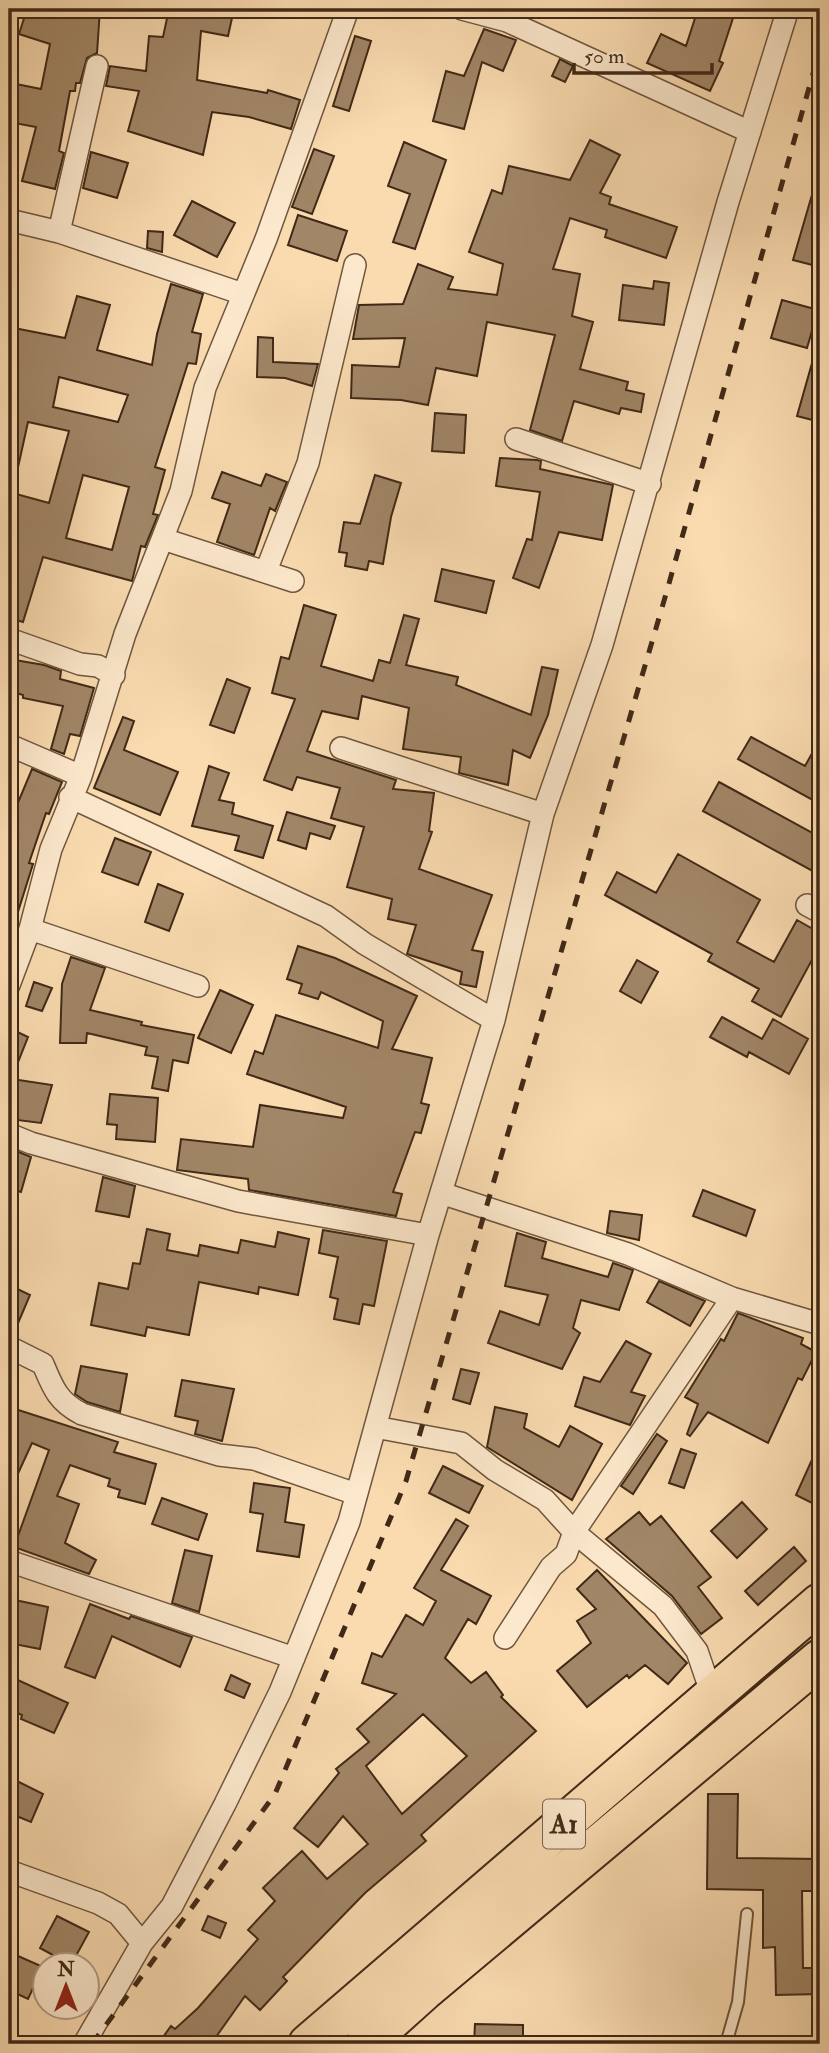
<svg xmlns="http://www.w3.org/2000/svg" width="829" height="2053" font-family="'IM FELL Double Pica',serif">
<style>
.building{fill:#a18667;stroke:#412917;stroke-width:2;fill-rule:evenodd}
.lines{fill:none;stroke-linecap:round;stroke-linejoin:round}
.lane-casing{stroke:#6f563d;stroke-width:14}
.street-casing{stroke:#6f563d;stroke-width:24}
.highway-casing{stroke:#412917;stroke-width:42}
.lane{stroke:#fce8cc;stroke-width:10}
.street{stroke:#fce8cc;stroke-width:21}
.highway{stroke:#fadbb0;stroke-width:38}
.rail{stroke:#412917;stroke-width:5;stroke-dasharray:12 12;stroke-linecap:butt}
.labels{text-anchor:middle;dominant-baseline:central;stroke-width:5;stroke-linejoin:round;paint-order:stroke}
.shield{fill:#fce8cc;stroke:#79624d;stroke-width:2}
.shield-label{font-size:28px;font-weight:bold;fill:#412917}
</style>
<rect width="100%" height="100%" fill="#fadbb0"/>
<filter id="stains"><feTurbulence type="fractalNoise" baseFrequency=".00286" numOctaves="4"/><feColorMatrix values="0 0 0 0 .2 0 0 0 0 .09 0 0 0 0 .02 0 0 0 .5 -.17"/></filter>
<radialGradient id="worn" r=".72"><stop offset=".6" stop-color="#630" stop-opacity="0"/><stop offset="1" stop-color="#630" stop-opacity=".3"/></radialGradient>
<path class="building" d="M27 9H100L97 53 87 58 80 83H76L75 91H70L59 151 64 153 55 189 22 181 36 127 9 122 16 84 41 89 50 44 19 34Z
M169 9H234L228 36 201 31 197 80 267 93 268 90 300 100 291 129 249 117 212 112 203 155 128 131 139 91 106 86 110 66 146 71 149 36 163 37Z
M698 9H736L719 61 723 63 710 91 647 63 661 34 686 46Z
M484 29 516 40 503 71 482 62 464 129 433 121 446 71 464 76Z
M355 36 371 41 349 111 333 106Z
M560 59 573 66 565 82 552 76Z
M590 140 620 155 600 193 611 197 609 204 677 227 666 258 605 237 607 230 570 218 553 269 580 274 572 316 593 322 580 369 628 382 626 390 644 394 641 412 621 408 619 414 574 401 562 441 530 430 555 335 487 322 477 376 436 368 428 405 401 400 351 398 352 365 399 367 405 338 353 339 359 305 403 304 418 264 453 277 448 289 497 295 503 264 469 252 492 190 502 194 509 166 570 180Z
M404 142 446 160 415 249 393 242 410 194 388 186Z
M314 149 334 156 312 214 292 207Z
M91 152 128 163 117 198 83 188Z
M816 181H820V267L793 260Z
M192 201 235 223 217 257 174 235Z
M298 215 347 231 337 261 288 245Z
M148 231 163 232 162 252 147 248Z
M654 281 669 283 664 325 619 320 623 285 653 289Z
M171 284 203 294 192 332 201 334 196 364 188 363 155 467 165 470 153 514 158 515 145 547 141 546 132 581 43 557 23 622 9 618V492L49 503 69 431 28 422 15 481H9V327L65 338 77 296 110 305 97 350 152 365 157 334ZM59 377 128 395 118 422 53 407ZM83 475 129 487 112 550 66 538Z
M782 300 818 310 807 348 771 338Z
M258 337 273 338V362L318 364 312 386 285 378 257 377Z
M816 349H820V422L797 416Z
M435 413 466 415 464 453 432 451Z
M500 458 537 460 541 461 540 469 613 485 602 540 559 532 539 588 513 578 527 539 532 540 540 492 496 486Z
M222 472 261 486 266 474 287 482 275 511 270 508 254 555 217 542 230 504 212 498Z
M375 475 401 483 391 517 383 564 369 561 367 570 345 566 347 553 339 552 344 522 360 524Z
M442 569 494 581 486 613 435 601Z
M304 605 336 615 321 666 373 681 379 660 390 663 404 615 419 619 406 665 458 677 456 685 531 715 542 667 558 670 548 715 530 758 513 750 508 785 459 773 461 757 403 749 409 708 362 696 358 719 322 711 307 751 396 780 393 789 434 793 429 831 432 832 419 869 492 895 472 950 483 952 476 987 460 984 462 972 407 954 416 925 388 919 392 899 347 887 364 827 331 818 340 788 297 777 292 790 264 780 295 699 272 693 281 657 289 659Z
M9 659 44 665 61 671 60 679 94 688 80 736 70 734 64 754 51 749 63 706 23 698V695L9 691Z
M227 679 250 688 234 733 210 725Z
M123 717 134 721 124 750 178 772 160 815 94 788Z
M751 737 805 766 820 739V804L738 759Z
M209 766 229 773 219 800 234 803 232 814 273 826 263 858 235 850 239 836 192 826Z
M32 769 62 782 49 814 46 813 29 863 33 864 12 931 9 930V868L18 838 9 835V802L17 805Z
M719 782 820 837V875L703 811Z
M287 812 335 826 330 839 310 833 306 849 278 840Z
M115 838 151 852 138 885 102 872Z
M678 854 760 900 737 942 774 962 797 920 820 933V945L781 1017 752 1001 759 989 708 961 712 954 605 895 617 872 656 893Z
M158 884 183 894 169 931 145 922Z
M298 946 335 958 417 996 392 1049 432 1058 421 1103 429 1105 421 1133 415 1132 393 1192 402 1194 396 1216 249 1190 248 1179 177 1170 181 1139 253 1147 260 1105 343 1118 346 1107 247 1074 255 1051 263 1054 276 1015 378 1048 383 1021 321 992 318 999 299 993 302 984 287 979Z
M71 957 105 968 90 1010 142 1022 141 1025 194 1035 188 1063 173 1060 168 1091 152 1088 158 1057 145 1055 147 1047 87 1033 86 1043H60L62 984Z
M637 960 658 972 641 1003 620 991Z
M34 982 52 988 42 1011 26 1006Z
M220 990 253 1005 231 1053 198 1038Z
M722 1017 762 1039 773 1019 808 1039 789 1074 749 1052 747 1057 710 1037Z
M9 1028 28 1037 9 1085Z
M12 1079 52 1085 41 1123 9 1119Z
M110 1094 158 1098 155 1142 116 1139 117 1125 107 1124Z
M9 1148 31 1157 21 1192 9 1188Z
M103 1177 135 1186 129 1217 96 1211Z
M703 1190 755 1210 746 1236 693 1216Z
M610 1211 642 1215 639 1240 607 1233Z
M147 1229 170 1234 167 1250 198 1256 200 1245 238 1253 241 1240 275 1247 278 1232 309 1239 298 1295 259 1287 258 1294 199 1282 189 1335 147 1327 145 1336 91 1325 99 1283 128 1289 133 1263 140 1264Z
M323 1230 387 1241 374 1306 363 1304 359 1324 334 1319 338 1299 330 1297 338 1257 319 1253Z
M517 1233 546 1242 542 1258 608 1277 613 1263 633 1270 619 1310 581 1300 573 1328 580 1333 562 1369 488 1343 500 1311 539 1325 548 1295 505 1286Z
M659 1281 705 1301 690 1326 647 1302Z
M9 1285 30 1295 13 1335 9 1334Z
M738 1313 803 1338 801 1344 816 1352 802 1380 798 1378 768 1443 708 1412 690 1436 687 1434 698 1404 685 1397 721 1339 724 1341Z
M626 1341 651 1354 631 1392 645 1396 630 1425 575 1406 584 1377 600 1382Z
M81 1366 127 1374 120 1412 87 1402 75 1394Z
M461 1369 479 1373 470 1404 453 1399Z
M182 1380 234 1389 222 1441 195 1434 198 1421 175 1416Z
M9 1407 118 1442 114 1452 156 1464 145 1504 118 1497 120 1490 108 1486 110 1479 70 1465 57 1496 79 1504 65 1543 96 1560 89 1574 14 1547 49 1450 32 1443 9 1493Z
M495 1407 527 1414 524 1428 559 1447 570 1426 602 1444 572 1500 487 1447Z
M657 1434 667 1441 633 1494 621 1486Z
M820 1442V1507L796 1495Z
M681 1449 696 1454 684 1488 669 1483Z
M443 1466 483 1486 469 1513 429 1493Z
M254 1483 290 1488 285 1522 304 1525 299 1557 257 1551 263 1514 250 1512Z
M162 1498 207 1514 198 1540 152 1524Z
M742 1502 767 1529 737 1558 711 1531Z
M639 1512 650 1525 661 1516 711 1577 698 1587 722 1618 701 1634 672 1596 606 1539Z
M456 1519 468 1526 441 1570 491 1596 476 1624 468 1619 445 1658 471 1683 486 1672 503 1695 501 1697 536 1731 421 1835 426 1841 365 1893 283 1977 287 1981 260 2010 245 1996 211 2044H158L171 2026 175 2029 198 2008 258 1939 248 1930 275 1901 263 1888 289 1863 302 1851 327 1879 368 1844 343 1816 318 1847 294 1828 339 1773 336 1769 369 1742 357 1729 396 1694 362 1683 372 1653 382 1657 406 1615 423 1625 436 1601 414 1588ZM423 1714 467 1756 402 1814 366 1766Z
M794 1547 806 1561 758 1605 745 1591Z
M185 1550 212 1556 199 1612 172 1603Z
M597 1570 687 1663 668 1684 645 1665 629 1678 627 1675 587 1707 557 1671 591 1643 577 1621 596 1609 577 1589Z
M15 1600 48 1607 40 1649 9 1643Z
M90 1604 129 1619 131 1616 192 1637 180 1667 112 1636 95 1678 65 1667Z
M231 1675 250 1684 244 1698 225 1690Z
M9 1676 68 1703 54 1733 21 1719 22 1715 9 1709Z
M9 1777 43 1794 31 1822 9 1813Z
M708 1794H738L737 1858 820 1859V1891H802L803 1968H820V1994L776 1995 775 1947 763 1948V1890L707 1889Z
M57 1916 89 1932 71 1965 40 1948Z
M208 1916 226 1923 220 1938 202 1930Z
M9 1952 43 1967 28 1999 9 1990Z
M475 2024 523 2025V2044H474Z"/>
<g class="lines">
<g class="lane-casing">
<path id="lane" d="M726 2044 738 2002 747 1914"/>
</g>
<g class="street-casing">
<path id="street" d="M462 9 507 21 750 132
M9 220 59 232 243 294
M59 232 97 66
M516 439 650 484
M163 539 293 581
M266 571 308 463 355 265
M9 639 80 664 98 666 114 675
M9 745 81 776
M341 748 543 814
M70 797 326 916 365 944 494 1020
M807 905 820 912
M30 929 198 986
M9 985 30 929 51 849 81 776 125 634 181 491 205 388 266 239 348 9
M9 1134 31 1143 238 1201 428 1235
M441 1193 628 1254 732 1298 820 1324
M9 1347 43 1364C53 1388 58 1402 82 1414L219 1455 254 1459 356 1494
M375 1427 461 1443 495 1470 545 1500 574 1532 663 1606 697 1651 713 1698
M9 1561 294 1658
M505 1638 551 1567 566 1554 574 1532 732 1298
M9 1871 98 1903 118 1914 142 1943
M84 2044 142 1943 172 1906 225 1804 280 1692 349 1522 428 1235 494 1020 543 814 602 645 728 202 788 9"/>
</g>
<g class="highway-casing">
<path id="highway" d="M308 2044 820 1603
M365 2044 424 1991 820 1659"/>
</g>
<use href="#lane" class="lane"/>
<use href="#street" class="street"/>
<use href="#highway" class="highway"/>
<path class="rail" d="M92 2044 275 1794 406 1481 666 594 820 49"/>
</g>
<g class="labels">
<rect class="shield" x="543" y="1799.5" width="42" height="49" rx="5"/>
<g class="shield-label">
<text x="564" y="1824">A1</text>
</g>
</g>
<rect width="829" height="2053" fill="none" stroke="#fadbb0" stroke-width="35"/>
<rect x="10" y="10" width="808" height="2032" fill="none" stroke="#412917" stroke-width="3.5"/>
<rect x="18" y="18" width="794" height="2018" fill="none" stroke="#412917" stroke-width="2"/>
<g transform="translate(66 1986)"><circle r="33" fill="#fce8cc" stroke="#b19c84" stroke-width="2"/>
<path d="M0-5L12 26L0 18L-12 26Z" fill="#8f2418"/>
<text y="-10" font-size="19" font-weight="bold" text-anchor="middle" fill="#412917">N</text>
</g>
<path d="M574 63v10h138v-10" fill="none" stroke="#412917" stroke-width="3.5"/>
<text x="584" y="63" font-size="21" fill="#412917" stroke="#fce8cc" stroke-width="5" paint-order="stroke">50 m</text>
<rect width="100%" height="100%" filter="url(#stains)"/>
<rect width="100%" height="100%" fill="url(#worn)"/>
</svg>
